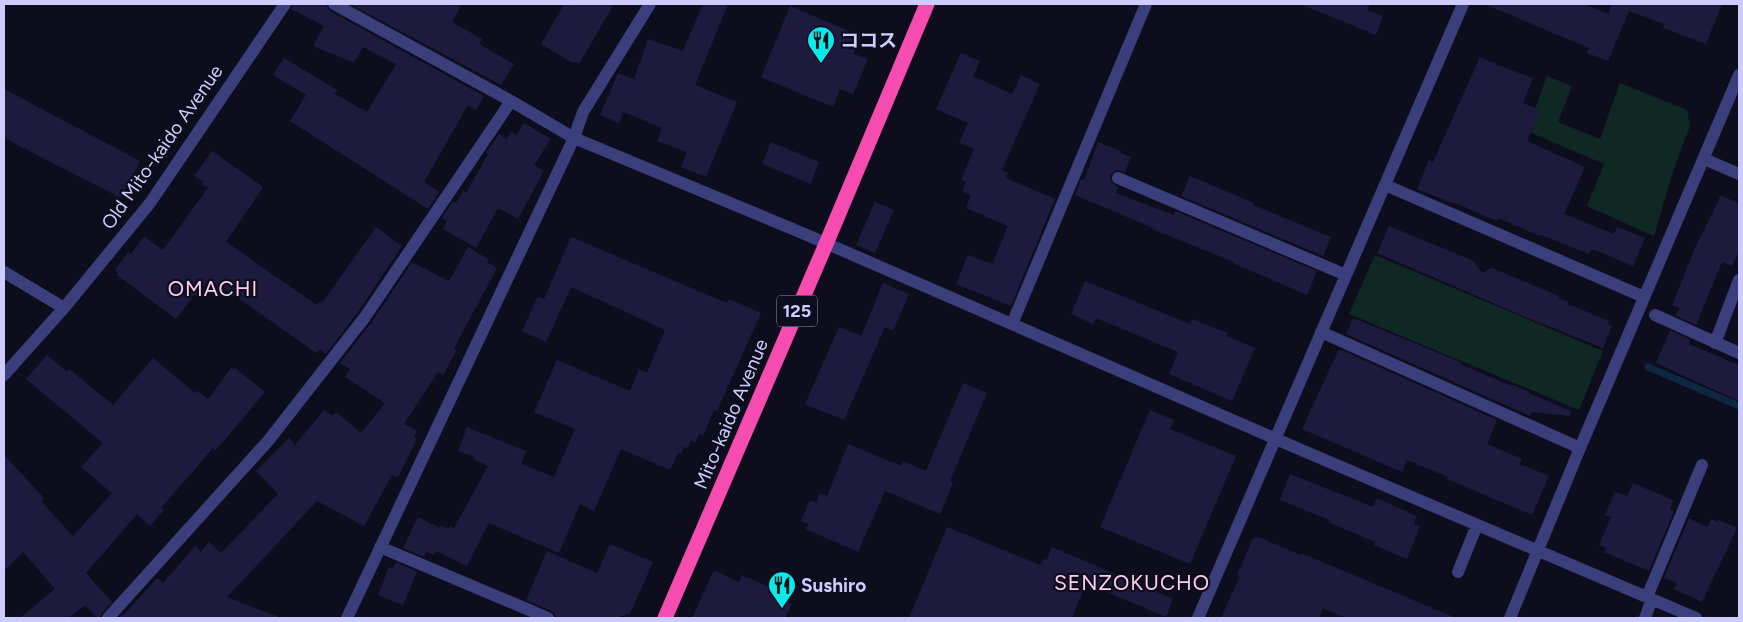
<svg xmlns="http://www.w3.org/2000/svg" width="1743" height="622" font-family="Figtree,'Noto Sans JP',sans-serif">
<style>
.green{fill:#102824}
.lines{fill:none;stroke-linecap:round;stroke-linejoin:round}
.stream{stroke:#0e2641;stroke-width:7}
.building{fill:#1e1a3e}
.minor{stroke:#3a3e7b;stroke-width:12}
.highway{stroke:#f74caf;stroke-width:15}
.labels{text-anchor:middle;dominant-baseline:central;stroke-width:4.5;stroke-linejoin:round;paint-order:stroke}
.shield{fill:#0e0d1e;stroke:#9493ba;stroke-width:1}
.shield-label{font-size:18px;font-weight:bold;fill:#cdccfd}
.poi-label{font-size:19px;font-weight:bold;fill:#cdccfd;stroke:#0e0d1e;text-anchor:start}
.street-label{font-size:19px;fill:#cdccfd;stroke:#0e0d1e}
.quarter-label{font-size:21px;letter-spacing:1px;fill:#fdcef0;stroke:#0e0d1e}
</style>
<rect width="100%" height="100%" fill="#0e0d1e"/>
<path class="green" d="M1547 76 1572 86 1558 122 1600 139 1620 83 1687 110 1690 126 1674 168 1654 236 1587 206 1604 164 1527 131Z
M1375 255 1603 351 1579 410 1349 314Z"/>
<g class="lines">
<path class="stream" d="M1648 367 1739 406"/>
</g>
<path class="building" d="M293 4H326L330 11 484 96 476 110 468 105 424 182 439 192 428 209 290 121 306 95 273 75 284 58 337 90 335 94 367 112 396 64 363 47 354 63 313 46 324 26 291 9Z
M350 4H462L452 22 482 39 479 44 514 64 501 85Z
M564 4H614L579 64 575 62 573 63 541 44Z
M703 4H728L695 85 737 102 706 177 681 167 687 152 657 141 662 128 624 112 619 123 600 115 618 73 634 79 648 39 683 51Z
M1300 4H1370L1367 10 1383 16 1376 35Z
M1484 4H1584L1608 14 1612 4H1722L1706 44 1663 28 1664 24 1629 11 1608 61 1587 53 1589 48Z
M790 6 861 36 854 54 868 59 853 94 840 89 833 107 761 77Z
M961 53 980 61 973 76 1012 94 1021 75 1040 84 1002 170 1008 173 1006 178 1055 199 1011 306 956 284 968 255 992 264 1008 226 966 208 971 195 962 191 966 182 961 180 974 149 959 143 968 123 936 109Z
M1480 57 1503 67 1533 78 1523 103 1540 110 1527 141 1585 167 1564 214 1614 234 1617 227 1645 238 1633 266 1592 249 1589 254 1541 235 1540 236 1498 218 1497 221 1453 202 1452 203 1417 189 1429 160 1433 162Z
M4 89 140 161 121 198 4 138Z
M524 123 551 139 534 165 544 171 518 219 498 208 476 248 443 229 447 221 442 218 453 201 456 203 463 191 466 193 488 154 486 153 499 134 507 139 511 132 517 135Z
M771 142 819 162 811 184 762 164Z
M1098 142 1121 151V153L1131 157 1125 172 1117 170 1110 175 1111 182 1118 187 1116 193 1174 215 1175 211 1317 271 1307 295 1233 263 1234 262 1152 229 1153 228 1075 195 1081 179 1084 180Z
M212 151 263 187 226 242 317 305 320 301 322 303 376 227 402 246 358 312 326 354 320 349 316 353 219 284 218 286 209 279 196 296 194 295 176 319 117 275 118 272 115 270 128 252 131 254 144 236 163 250 208 188 202 184 204 182 194 176Z
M1190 176 1254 203 1253 205 1331 237 1323 256 1181 196Z
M1721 195 1739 204V251L1732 266 1722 262 1696 325 1676 316 1679 308 1672 305 1695 248Z
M875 202 894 210 875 253 856 245Z
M1389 226 1474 261 1482 273 1492 268 1559 296 1558 298 1568 302V304L1609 321 1608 324 1612 326 1603 348 1523 316 1377 253Z
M571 237 689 287 727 303 729 299 761 313 717 411 714 410 703 436 699 434 695 442 691 440 688 448 684 447 681 454 678 453 670 470 621 449 594 511 580 504 559 553 489 523 467 566 436 551 434 555 426 551 423 557 403 548 418 517 440 528 441 525 449 529 450 526 454 528 488 466 473 459 474 457 458 451 467 427 526 451 521 464 554 477 575 429 534 412 557 360 630 391 639 369 647 373 665 330 571 287 546 342 522 331 538 296 544 299Z
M468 247 488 259 487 262 497 268 454 348 457 350 443 375 438 372 404 424 417 431 414 437 417 439 398 477 392 475 364 526 317 501 227 597 279 617V618H119L123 614 124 615 157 578 163 583 195 546 201 552 209 542 221 553 278 494 256 471 289 438 295 445 324 410 333 416 336 412 361 433 385 403 345 377 350 369 340 363 372 322 412 262 449 281Z
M1085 281 1190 324 1192 319 1228 333 1226 336 1255 348 1232 401 1169 374 1178 352 1096 318 1093 324 1071 314Z
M883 283 909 294 893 331 885 327 844 420 805 404 839 327 861 336Z
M1353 318 1461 362 1460 364 1512 386 1513 385 1530 392 1529 393 1571 411 1570 416 1532 412 1530 416 1346 334Z
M1670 330 1690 340 1689 344 1739 365V401L1656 363Z
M1339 349 1497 420 1487 444 1522 459 1520 464 1549 476 1532 515 1447 479 1448 477 1407 460 1402 472 1302 429Z
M47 355 67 372 69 369 113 405 153 358 195 393 197 391 208 399 231 368 233 369 235 368 265 392 216 450 213 448 161 508 164 510 150 526 137 514 86 573 112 602 102 613 100 618H97L85 605 68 618H20L55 589 23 552 4 571V455L44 498 41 501 73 536 112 493 81 467 103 443 26 379Z
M963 383 987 393 950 481 953 483 940 514 885 491 858 552 806 529 809 524 801 521 810 500 816 503 820 493 827 496 848 444 901 466 903 461 926 471Z
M1150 410 1174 420 1170 429 1236 456 1190 564 1100 527Z
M1290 474 1373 507 1377 498 1417 516 1414 524 1420 526 1407 559 1374 545 1375 542 1328 522 1329 520 1280 500Z
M1633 483 1673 500 1670 509 1674 511 1649 571 1604 552 1606 548 1599 545 1611 517 1605 515 1615 492 1627 496Z
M1689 518 1707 527 1711 519 1718 522 1719 520 1737 528 1702 602 1674 589 1677 583 1664 578Z
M947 527 1040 565 1044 559 1047 560 1052 547 1173 599 1166 617 1086 583 1072 618H909Z
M1256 536 1301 555V553L1456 618H1346L1323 608 1319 618H1221L1240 576 1237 575 1253 538 1255 539Z
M610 544 653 562 630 614 614 618H556L555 614 552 611 526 600 547 551 597 573Z
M396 562 417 572 403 605 378 595 389 567 393 568Z
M714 570 739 582 742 575 771 588 768 593 792 604 785 618H692Z"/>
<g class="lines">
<path class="minor" d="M334 4 511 101
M1704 159 1739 174
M1118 178 1346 275
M1385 185 1644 297
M4 272 64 308
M1655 315 1739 353
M1012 324 1146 4
M1321 332 1580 448
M1715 343 1739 280
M4 375 64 308 150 203 285 4
M380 547 548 618
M1458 572 1477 525
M1647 597 1702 465
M108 618 268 441 365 317 511 101 574 138 807 235 1299 449 1696 618
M347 618 574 138 583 112 650 4
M1198 618 1463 4
M1510 618 1580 448 1739 75
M1645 618 1652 599"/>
<path class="highway" d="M665 618 826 244 927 4"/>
</g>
<defs>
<g id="restaurant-pin" transform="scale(1.4375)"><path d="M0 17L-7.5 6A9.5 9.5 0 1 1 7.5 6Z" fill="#0aeaeb" stroke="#0e0d1e"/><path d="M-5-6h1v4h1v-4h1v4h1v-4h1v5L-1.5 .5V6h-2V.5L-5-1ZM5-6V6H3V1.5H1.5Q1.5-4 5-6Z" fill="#111"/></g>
</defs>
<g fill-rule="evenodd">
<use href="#restaurant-pin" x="821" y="40"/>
<use href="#restaurant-pin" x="782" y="585"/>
</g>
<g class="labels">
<rect class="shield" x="777" y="295.5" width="40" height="31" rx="4"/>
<g class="shield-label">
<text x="797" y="311">125</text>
</g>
<g class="poi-label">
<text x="840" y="40">ココス</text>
<text x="801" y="585">Sushiro</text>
</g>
<g class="street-label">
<text transform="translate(162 147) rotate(-55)">Old Mito-kaido Avenue</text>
<text transform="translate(731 414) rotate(-67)">Mito-kaido Avenue</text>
</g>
<g class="quarter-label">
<text x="213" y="288">OMACHI</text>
<text x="1132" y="582">SENZOKUCHO</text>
</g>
</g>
<rect width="1743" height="622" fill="none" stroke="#cdccfd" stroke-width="10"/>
</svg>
